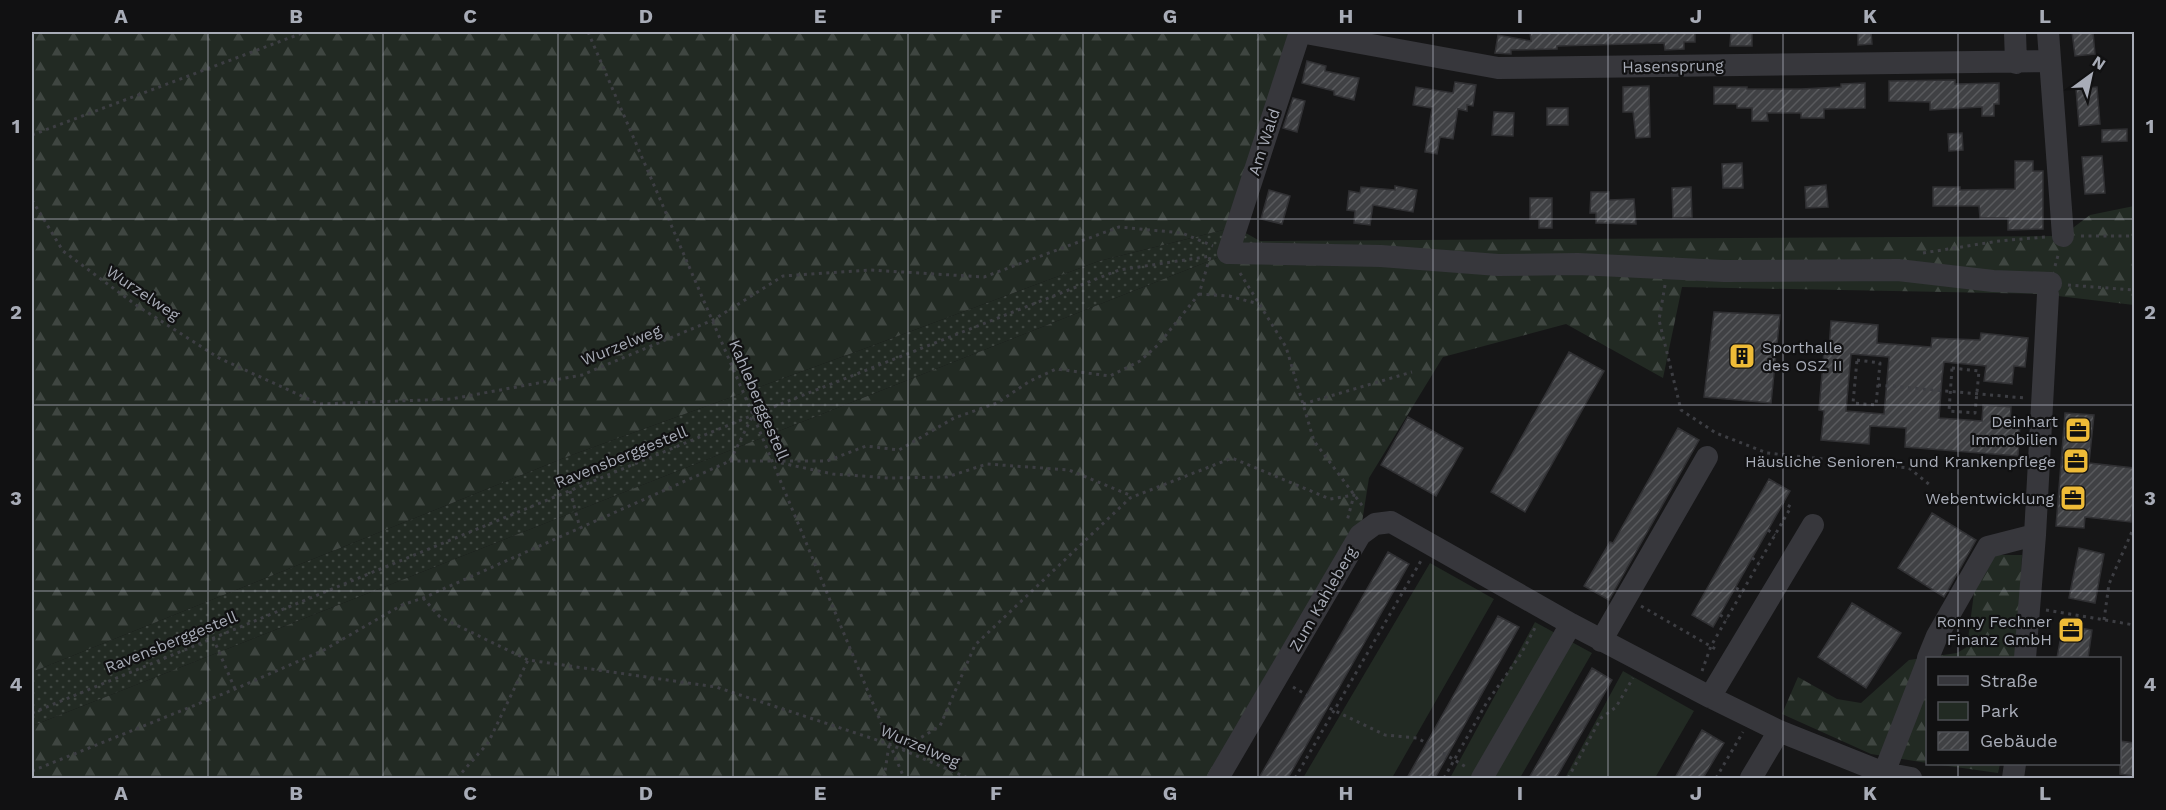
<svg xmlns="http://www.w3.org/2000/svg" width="2166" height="810" font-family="'Work Sans',sans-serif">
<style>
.grass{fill:url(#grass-dots)}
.forest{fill:url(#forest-firs)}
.park{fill:#222a23}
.building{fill:url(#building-hatch);stroke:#303033;stroke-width:1.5;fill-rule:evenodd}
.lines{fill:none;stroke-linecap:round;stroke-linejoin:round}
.path{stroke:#3d3e43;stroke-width:3;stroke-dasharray:3 4.5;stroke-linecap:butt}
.minor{stroke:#37373c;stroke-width:22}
.grid{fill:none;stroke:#a8acb7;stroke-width:1.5;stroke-opacity:0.55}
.labels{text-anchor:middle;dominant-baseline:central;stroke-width:4.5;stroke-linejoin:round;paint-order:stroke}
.street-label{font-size:16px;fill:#a8acb7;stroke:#111112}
.poi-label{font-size:16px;fill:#a8acb7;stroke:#111112;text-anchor:end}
.neatline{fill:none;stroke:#a8acb7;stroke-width:2}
.grid-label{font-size:20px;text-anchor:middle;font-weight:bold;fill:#a8acb7}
</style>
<defs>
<pattern id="grass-dots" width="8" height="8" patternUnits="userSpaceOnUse" patternTransform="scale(1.5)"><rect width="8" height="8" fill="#222a23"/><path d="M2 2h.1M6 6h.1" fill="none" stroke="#3f4641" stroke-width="1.8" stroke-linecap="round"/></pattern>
<pattern id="forest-firs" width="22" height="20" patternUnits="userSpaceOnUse" patternTransform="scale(1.5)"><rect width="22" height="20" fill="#222a23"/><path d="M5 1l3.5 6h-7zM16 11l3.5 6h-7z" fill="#3f4641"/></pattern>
<pattern id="building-hatch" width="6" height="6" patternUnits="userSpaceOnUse" patternTransform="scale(1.5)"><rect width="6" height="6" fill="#404144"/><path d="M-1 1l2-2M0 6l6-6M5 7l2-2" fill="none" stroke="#595a5d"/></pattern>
</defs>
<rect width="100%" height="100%" fill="#161617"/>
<path class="grass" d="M1235 227 1260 241 32 726V672L569 456 858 351 1099 261Z"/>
<path class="forest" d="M32 32H1294L1235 227 1099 261 858 351 569 456 32 672Z
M2134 206V305L2041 294 1682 287 1663 378 1566 324 1443 357 1369 478 1360 535 1218 778H32V726L1260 241 2062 236 2090 215Z
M1993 555H2022L2017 658H1928L1927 763 1871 754 1782 714 1798 677 1837 699 1861 703 1909 660 1957 653 1967 647 1975 585Z
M1934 764H2000L1998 773Z"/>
<path class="park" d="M1430 563 1494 599 1392 778H1303Z
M1535 622 1592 653 1520 778H1450Z
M1623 671 1694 711 1655 778H1565Z"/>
<path class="building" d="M1530 32H1695V42H1684V49L1665 50 1664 43 1557 46V49L1511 50V54L1495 53 1498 35 1531 41Z
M1731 32H1752V46H1730Z
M1858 32H1871L1872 44 1858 45Z
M2072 32H2093L2095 54 2075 56Z
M1307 61 1326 66 1325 71 1359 78 1354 100 1334 95V91L1302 83Z
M1955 80V84L1999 83V104H1994V116H1982V107L1930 110V102L1889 101V81Z
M1455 82 1476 85 1473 106 1467 105V111L1458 109 1453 139 1440 137 1437 154 1425 152 1432 108 1413 105 1416 87 1453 93Z
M1865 83V108L1824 109V118H1801V113H1767L1768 121H1752V108H1737V104H1714V87H1747V89H1801L1841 87V84Z
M1649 86 1650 137 1636 138 1633 112H1623V87Z
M2097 87 2100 124 2079 126 2076 89Z
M1293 98 1305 101 1297 132 1283 128Z
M1547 108H1568V125H1547Z
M1494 112 1514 113 1513 136 1492 135Z
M2127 129V141L2102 142V130Z
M1962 133 1963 150 1949 151 1948 134Z
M2102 156 2105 193 2085 194 2082 157Z
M2015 161H2033V171H2043V229L2008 230V218H1980L1979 206H1933V187H1960V190L2015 189Z
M1742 163 1743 188H1723L1722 164Z
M1826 185 1828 207 1806 208 1805 187Z
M1395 186 1417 190 1413 212 1373 205 1370 225 1354 223 1355 211 1347 210 1349 191 1360 193 1361 187 1395 190Z
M1691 187 1692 217 1673 218 1672 188Z
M1269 190 1290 196 1282 224 1261 219Z
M1591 192H1609V200L1634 199 1636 224 1596 223V213H1590Z
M1530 198H1552V228H1539V219H1530Z
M1714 312 1780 315 1771 403 1704 397Z
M1831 321 1878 325 1877 343 1931 347 1932 338 1980 340 1981 333 2028 338 2025 367 2014 366 2012 384 1984 381 1986 366 1944 362 1942 378 1939 418 1982 421 1983 405 2011 407 2010 424H2020L2018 456 1905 447 1906 428 1870 426 1869 444 1821 440 1824 411 1819 410 1824 350H1829ZM1851 354 1889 357 1884 414 1846 411Z
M1569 352 1604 371 1525 512 1491 492Z
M2065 413 2094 415 2089 463 2134 468V491L2131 522 2085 517 2084 528 2056 526Z
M1408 417 1463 448 1436 496 1381 465Z
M1678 428 1699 440 1609 600 1584 586 1610 542 1613 543Z
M1769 479 1790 491 1713 627 1692 615Z
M1932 513 1976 540 1944 597 1898 568Z
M2079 548 2104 554 2095 603 2069 598Z
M1388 552 1409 564 1323 716 1288 778H1259Z
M1852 603 1901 633 1866 688 1818 657Z
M1498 616 1519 627 1435 778H1407Z
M2063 625 2092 630 2088 658H2057Z
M1592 668 1612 680 1556 778H1529Z
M1702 730 1724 743 1703 778H1675Z
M2120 741 2134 743V776L2120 774Z"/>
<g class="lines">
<path class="path" d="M588 32 753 415 904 778
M32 135 305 32
M32 200 63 251 136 305 219 358 319 404 451 399 582 375 713 320 783 276 870 270 984 277 1119 227 1182 233 1213 246
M2081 236H2134
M1923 253 1999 241 2045 237
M2055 266 2059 252
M1240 273 1286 347 1314 441 1364 508
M1665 285 1659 320 1681 410 1716 433 1767 453 1909 468 1930 485
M2068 285 2134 290
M1199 294 1229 296 1259 304
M1857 360 1880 363 1876 405 1853 403Z
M1952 368 1979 371 1975 413 1949 411Z
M1878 385 2025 398
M1303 404 1412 372
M730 461H827L866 446 899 450 954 418 997 403 1030 381 1056 369 1110 376 1140 361 1158 345 1199 294 1210 257
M781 463 833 474 889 478 947 477 987 464 1069 470 1132 496
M570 491 580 528
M1768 530 1775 535
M1752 558 1759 562
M1736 588 1743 592
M423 598 440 617 528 660 716 687 889 744 968 778
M1641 606 1719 651
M2046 610 2134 625
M1720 615 1727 619
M2104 620 2109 584 2134 527
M213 638 235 689
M1702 671 1711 646 1791 507 1783 503
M1293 687 1312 698
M1323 705 1385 735 1417 738 1432 746
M32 713 753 415 1119 270 1211 256
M902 749 940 726 975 645 1130 498 1232 458 1330 499 1354 495 1347 521
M1443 753 1466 767
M32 771 235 689 324 650 402 605 423 598 730 461 752 417
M457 778 488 743 528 660
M884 778 889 745
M1295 778 1422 559
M1444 778 1487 702 1521 654 1536 626
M1568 778 1601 718 1616 707 1633 678
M1716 778 1743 732"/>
<path class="minor" d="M1300 32 1228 253 1381 256 1498 265 1578 264 1724 271 1898 270 1993 281 2051 283
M1300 32 1498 68 2050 61
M2015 32 2016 63
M2048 32 2063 236
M1601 641 1707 457
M1928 658 1937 636 1988 547 2035 535
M2025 658 2035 535 2048 294
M1710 697 1813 525
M1884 773 1928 660
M1218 778 1360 535 1375 524 1391 522 1571 624 1710 697 1779 731 1884 773 1911 778
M1482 778 1571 624
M1751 778 1779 731
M2013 778 2015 764"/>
</g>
<path class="grid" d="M208 32V778M383 32V778M558 32V778M733 32V778M908 32V778M1083 32V778M1258 32V778M1433 32V778M1608 32V778M1783 32V778M1958 32V658M32 219H2134M32 405H2134M32 591H2134M1958 764V778"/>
<defs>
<g id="building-square" transform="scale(1.35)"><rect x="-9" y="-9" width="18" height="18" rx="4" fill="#eebb37" stroke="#111112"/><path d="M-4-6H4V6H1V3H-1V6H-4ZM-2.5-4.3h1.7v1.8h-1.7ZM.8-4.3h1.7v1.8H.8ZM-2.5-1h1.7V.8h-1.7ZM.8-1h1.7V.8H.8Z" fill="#111"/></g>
<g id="office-square" transform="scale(1.35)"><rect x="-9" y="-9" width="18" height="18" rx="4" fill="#eebb37" stroke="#111112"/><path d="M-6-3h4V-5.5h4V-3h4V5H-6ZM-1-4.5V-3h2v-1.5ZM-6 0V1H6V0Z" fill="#111"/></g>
</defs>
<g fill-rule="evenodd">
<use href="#building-square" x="1742" y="356"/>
<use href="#office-square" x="2078" y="430"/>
<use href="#office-square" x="2076" y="461"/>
<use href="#office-square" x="2073" y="498"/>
<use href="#office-square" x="2071" y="630"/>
</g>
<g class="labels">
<g class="street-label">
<text transform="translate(1673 66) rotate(-1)">Hasensprung</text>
<text transform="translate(1264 142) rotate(-72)">Am Wald</text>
<text transform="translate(143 293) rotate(34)">Wurzelweg</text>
<text transform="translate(621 345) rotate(-22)">Wurzelweg</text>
<text transform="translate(759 400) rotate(67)">Kahleberggestell</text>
<text transform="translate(621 457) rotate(-22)">Ravensberggestell</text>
<text transform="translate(1323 599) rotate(-60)">Zum Kahleberg</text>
<text transform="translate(171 642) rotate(-22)">Ravensberggestell</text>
<text transform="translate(920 746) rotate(23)">Wurzelweg</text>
</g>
<g class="poi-label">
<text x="1762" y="347" text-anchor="start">Sporthalle<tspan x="1762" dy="18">des OSZ II</tspan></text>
<text x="2058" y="421">Deinhart<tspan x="2058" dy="18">Immobilien</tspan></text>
<text x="2056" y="461">Häusliche Senioren- und Krankenpflege</text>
<text x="2054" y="498">Webentwicklung</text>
<text x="2052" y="621">Ronny Fechner<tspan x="2052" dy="18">Finanz GmbH</tspan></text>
</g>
</g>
<rect width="2166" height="810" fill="none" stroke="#111112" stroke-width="66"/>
<rect x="1926" y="657" width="195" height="108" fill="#111112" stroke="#4d4f54" stroke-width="1.5"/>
<rect x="1938" y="676" width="30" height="9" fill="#37373c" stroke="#4d4f54" stroke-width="1.5"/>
<text x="1980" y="687" font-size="18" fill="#a8acb7">Straße</text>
<rect x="1938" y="702" width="30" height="18" fill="#222a23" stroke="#4d4f54" stroke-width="1.5"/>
<text x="1980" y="717" font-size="18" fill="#a8acb7">Park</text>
<rect x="1938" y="732" width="30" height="18" fill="url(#building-hatch)" stroke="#4d4f54" stroke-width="1.5"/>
<text x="1980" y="747" font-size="18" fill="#a8acb7">Gebäude</text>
<g transform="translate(2091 75) rotate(33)" stroke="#111112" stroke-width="4.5" paint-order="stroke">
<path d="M0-4.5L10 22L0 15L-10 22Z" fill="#a8acb7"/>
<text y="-9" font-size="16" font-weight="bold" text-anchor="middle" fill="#a8acb7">N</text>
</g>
<rect x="33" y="33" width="2100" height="744" class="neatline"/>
<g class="grid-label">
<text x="121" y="23">A</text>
<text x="296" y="23">B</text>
<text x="470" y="23">C</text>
<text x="646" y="23">D</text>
<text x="820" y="23">E</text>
<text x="996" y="23">F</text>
<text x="1170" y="23">G</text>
<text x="1346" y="23">H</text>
<text x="1520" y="23">I</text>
<text x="1696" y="23">J</text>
<text x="1870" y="23">K</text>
<text x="2045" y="23">L</text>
<text x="16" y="133">1</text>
<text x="2150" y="133">1</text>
<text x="16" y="319">2</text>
<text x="2150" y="319">2</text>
<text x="16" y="505">3</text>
<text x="2150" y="505">3</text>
<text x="16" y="691">4</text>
<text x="2150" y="691">4</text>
<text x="121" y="800">A</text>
<text x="296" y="800">B</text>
<text x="470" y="800">C</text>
<text x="646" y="800">D</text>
<text x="820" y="800">E</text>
<text x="996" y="800">F</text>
<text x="1170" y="800">G</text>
<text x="1346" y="800">H</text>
<text x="1520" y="800">I</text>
<text x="1696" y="800">J</text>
<text x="1870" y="800">K</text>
<text x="2045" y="800">L</text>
</g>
</svg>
